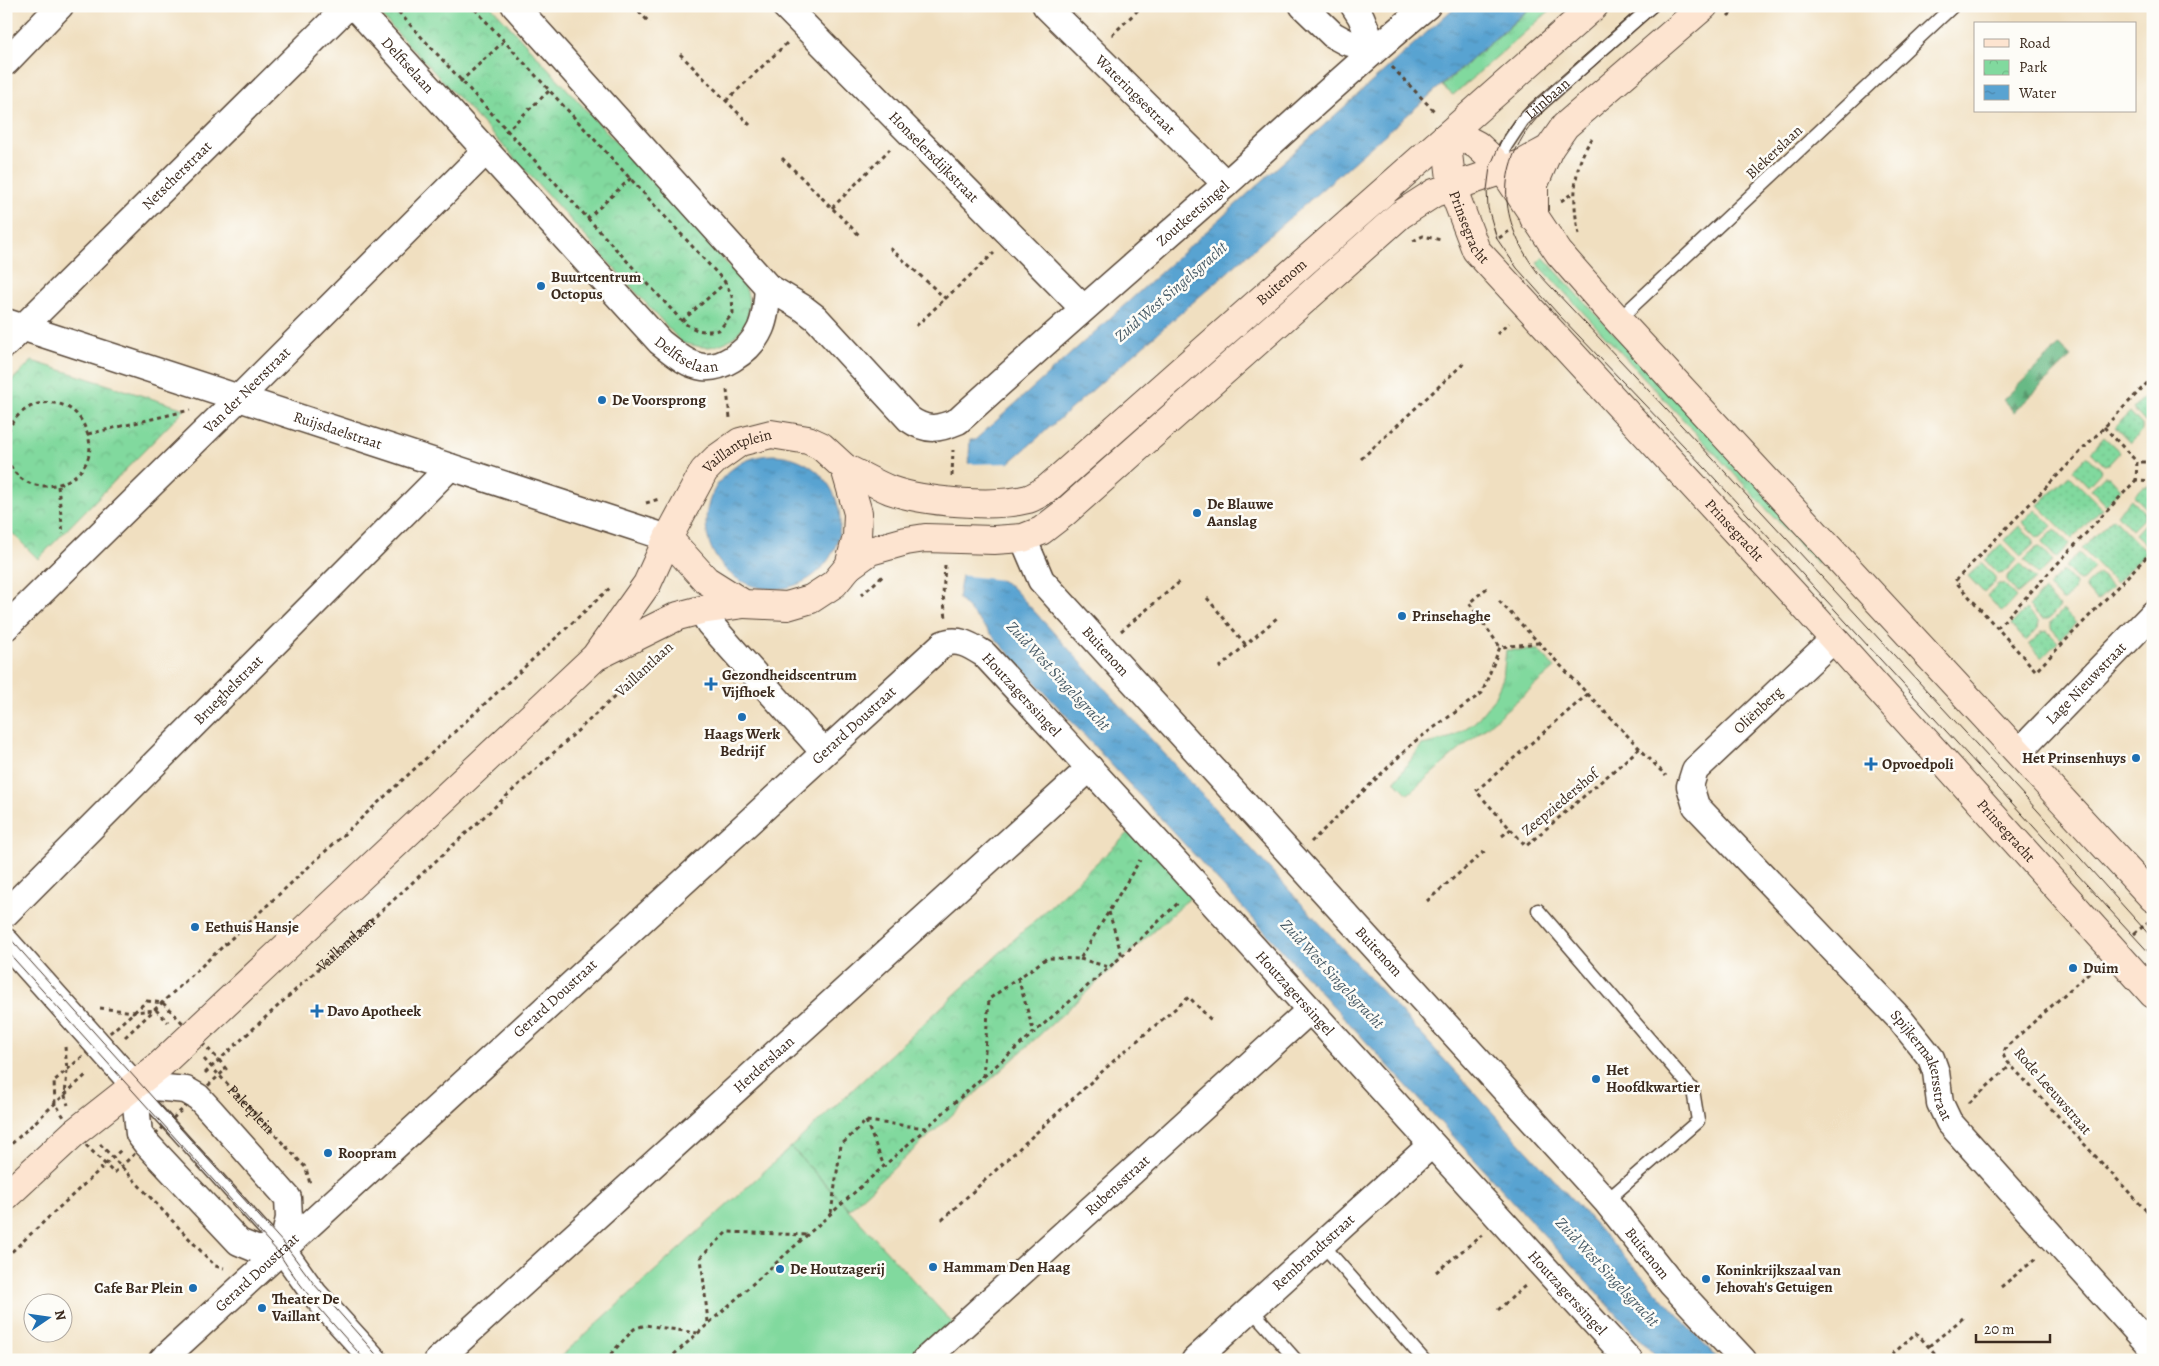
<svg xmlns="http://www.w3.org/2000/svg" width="2159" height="1366" font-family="Alegreya,serif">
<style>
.grass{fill:url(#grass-tufts);stroke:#5e825e}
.forest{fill:url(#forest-firs);stroke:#527252}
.park{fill:url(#park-crowns);stroke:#5e825e}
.garden{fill:url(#garden-dots);stroke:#5e825e}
.pitch{fill:#81d99e;stroke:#5e825e}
.water{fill:url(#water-ripples);stroke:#4a6678}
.pier{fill:#f0dfc0}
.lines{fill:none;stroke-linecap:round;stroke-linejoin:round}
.lane-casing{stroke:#564536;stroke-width:15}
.street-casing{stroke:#564536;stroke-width:29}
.secondary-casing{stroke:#564536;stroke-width:30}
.path{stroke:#564536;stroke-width:3;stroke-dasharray:4 4;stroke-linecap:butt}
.lane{stroke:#fff;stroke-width:12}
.street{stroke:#fff;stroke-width:26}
.secondary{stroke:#fde4d0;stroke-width:28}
.tram{stroke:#3b2a1e;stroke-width:1}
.poi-dot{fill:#1f6fb2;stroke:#fdfcf7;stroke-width:2}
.labels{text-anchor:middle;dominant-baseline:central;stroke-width:5;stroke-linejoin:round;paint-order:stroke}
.street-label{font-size:15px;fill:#3b2a1e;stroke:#fdfcf7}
.poi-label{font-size:15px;font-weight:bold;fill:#3b2a1e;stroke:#fdfcf7;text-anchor:start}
.water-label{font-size:16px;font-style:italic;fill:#475a66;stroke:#fdfcf7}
</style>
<defs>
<pattern id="grass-tufts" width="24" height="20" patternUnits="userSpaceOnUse" patternTransform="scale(1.25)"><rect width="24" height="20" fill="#81d99e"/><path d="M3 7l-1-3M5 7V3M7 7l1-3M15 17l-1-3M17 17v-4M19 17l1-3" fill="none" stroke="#70ba88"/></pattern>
<pattern id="forest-firs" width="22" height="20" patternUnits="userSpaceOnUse" patternTransform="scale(1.25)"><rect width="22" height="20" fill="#68b985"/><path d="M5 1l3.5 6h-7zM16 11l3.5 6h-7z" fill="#57976c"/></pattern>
<pattern id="park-crowns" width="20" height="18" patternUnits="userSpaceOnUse" patternTransform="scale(1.25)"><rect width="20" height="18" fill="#81d99e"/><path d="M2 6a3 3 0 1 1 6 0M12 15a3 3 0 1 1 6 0" fill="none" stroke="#70ba88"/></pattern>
<pattern id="garden-dots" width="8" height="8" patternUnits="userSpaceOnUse" patternTransform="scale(1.25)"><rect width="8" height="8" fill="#81d99e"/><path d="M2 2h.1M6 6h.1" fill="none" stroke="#70ba88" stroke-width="1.8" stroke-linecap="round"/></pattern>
<pattern id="water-ripples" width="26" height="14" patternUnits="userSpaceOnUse" patternTransform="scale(1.25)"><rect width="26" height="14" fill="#59a3d1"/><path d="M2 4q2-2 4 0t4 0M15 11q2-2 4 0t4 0" fill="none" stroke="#4b85a9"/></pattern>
</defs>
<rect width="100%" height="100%" fill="#fdfcf7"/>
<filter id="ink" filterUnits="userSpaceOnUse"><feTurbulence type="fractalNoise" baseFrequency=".02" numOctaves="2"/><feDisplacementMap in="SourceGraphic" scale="10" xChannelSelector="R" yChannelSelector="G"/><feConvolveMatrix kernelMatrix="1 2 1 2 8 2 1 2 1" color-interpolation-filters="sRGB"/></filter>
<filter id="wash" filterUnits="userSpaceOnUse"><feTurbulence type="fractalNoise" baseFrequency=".0096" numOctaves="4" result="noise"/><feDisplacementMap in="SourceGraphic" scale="20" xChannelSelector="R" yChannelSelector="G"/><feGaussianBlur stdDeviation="1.12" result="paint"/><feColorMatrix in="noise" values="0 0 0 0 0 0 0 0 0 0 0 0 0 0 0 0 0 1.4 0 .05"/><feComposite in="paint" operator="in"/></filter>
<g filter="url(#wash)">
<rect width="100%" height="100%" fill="#f0dfc0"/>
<path class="grass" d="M1533 6H1555L1453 95 1442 86Z
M1543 257 1667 391 1827 554 1817 563 1537 263Z
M1506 650H1538L1555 668 1408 794 1395 781 1422 745 1449 739 1475 722 1493 700 1503 678Z"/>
<path class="forest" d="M2060 345 2071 357 2014 412 2003 400Z"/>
<path class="park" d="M372 6H491L740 278C743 283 747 290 748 296 754 323 734 344 709 347 701 348 690 344 682 343L498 140Z
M32 361 185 409 38 559 6 527V386Z
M1134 828 1194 894 849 1209 791 1147Z"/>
<path class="garden" d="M2147 394 2153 399V419L2150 422H2145L2133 409Z
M2130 412 2142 425V430L2130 443 2115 427Z
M2104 437 2120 452 2109 464 2104 465 2091 452Z
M2087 456 2101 469 2100 473 2088 486 2073 470Z
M2069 475 2102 508 2072 539 2038 505Z
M2104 476H2109L2121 489 2106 505 2091 489Z
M2153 485V508L2148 510 2134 496 2143 487Z
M2131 499 2144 512V518L2132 530 2117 514Z
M2035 509 2052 526 2041 537H2037L2022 522Z
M2113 518 2146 552 2116 583 2082 549Z
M2148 520 2153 521V545L2150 548 2135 534Z
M2019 526 2034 540 2033 545 2021 556 2005 540Z
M2055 529 2069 544 2056 558 2044 545 2043 541Z
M2001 544 2016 560 2004 573 1998 574 1985 560Z
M2040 547 2053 561 2038 575 2024 560 2036 548Z
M2079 553 2094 568 2083 580 2079 581 2065 567Z
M1982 563 1995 577V582L1984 593 1968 576Z
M2020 564 2035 579 2018 594 2007 581V577Z
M2063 571 2075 583 2074 590 2063 602 2048 586Z
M2099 573 2112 587 2097 601 2086 588V585Z
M1998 584H2004L2016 597 2002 612 1987 596Z
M2044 590 2060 607 2048 619H2042L2029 606Z
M2026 609 2039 622 2038 628 2026 641 2011 625Z
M2063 610 2076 623 2061 639 2051 628V622Z
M2047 631 2058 642 2042 658 2029 644 2042 632Z"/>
<path class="pitch" d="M791 1147 958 1329 922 1360H557Z"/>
<path class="water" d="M1456 6H1532L1009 463 998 579 1011 586 1719 1360H1659L958 598 962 575 970 440H975Z
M706 522a67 67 0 1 1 134 0a67 67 0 1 1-134 0Z"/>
<path class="pier" d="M1012 463 1000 578 1002 580 959 575 967 464Z"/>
</g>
<g filter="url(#ink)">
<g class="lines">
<g class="lane-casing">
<g id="lane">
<path id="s3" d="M1502 167 1505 147 1523 120 1652 6"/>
<path d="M1618 320 1952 7"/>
<path d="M1538 910 1693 1090 1698 1121 1606 1201"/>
<path d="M137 1089 281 1248"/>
<path d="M1322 1244 1424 1360"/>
<path d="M1251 1309 1296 1360"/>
</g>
</g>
<g class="street-casing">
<g id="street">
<path id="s4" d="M354 6 660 342C673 352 687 365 703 367 713 368 724 364 732 359 762 341 766 320 768 287"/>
<path id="s5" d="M515 6 768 287 803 308 816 318 909 419C927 432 939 429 958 421 1046 341 1136 263 1225 185 1292 125 1357 63 1427 6"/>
<path id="s6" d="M785 6 1083 308"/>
<path id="s7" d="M1046 6 1226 184"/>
<path d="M1303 6 1333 35 1346 42 1374 49"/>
<path d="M1354 6 1361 17 1374 49"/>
<path d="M6 62 60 6"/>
<path id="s8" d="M6 322 668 538"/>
<path id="s9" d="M6 344 348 6"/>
<path id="s10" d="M1023 538 1041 580 1606 1201 1671 1283 1743 1360"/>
<path d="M701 610 709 623 824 752"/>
<path id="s11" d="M6 627 239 398 486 151"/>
<path id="s12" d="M1834 639 1695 770 1690 786 1696 806 1899 1018 1931 1058 1936 1072 1940 1103 1949 1122 2153 1349"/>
<path id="s13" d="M2019 752 2153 614"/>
<path id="s14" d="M6 913 450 467"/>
<path d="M6 942 134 1085"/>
<path d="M134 1085 186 1090 198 1097 211 1111 288 1198 289 1218 282 1249"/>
<path d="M134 1085 139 1134 146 1143 239 1242 256 1249H282"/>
<path d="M282 1249 314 1294 374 1360"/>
<path id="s15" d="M162 1360C422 1120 682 881 943 644 958 637 971 646 984 654 1201 887 1413 1125 1629 1360"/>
<path id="s16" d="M438 1360 1090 768"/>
<path id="s17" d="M925 1360 1310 1010"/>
<path id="s18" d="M1195 1360 1431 1145"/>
</g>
</g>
<g class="secondary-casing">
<g id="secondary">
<path id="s19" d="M1446 137 1452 187 1476 250 1797 598 2153 994"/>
<path d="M1446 137H1462L1477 145 1492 159 1508 177 1559 253 1618 320 2153 898"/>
<path d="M1534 218V184L1549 149"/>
<path id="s20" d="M845 468C860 475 875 484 890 490 924 502 993 508 1028 499 1035 497 1042 492 1048 488L1594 6"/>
<path d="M849 566 870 551 906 541 925 538 994 540 1023 538 1041 531 1063 514 1400 215 1434 193 1524 163 1538 155 1549 149 1565 126 1704 6"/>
<path d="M599 655 678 616 701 610 744 604"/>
<path id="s21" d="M6 1196 74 1133 159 1066 595 657 647 584 668 538 704 471 716 459 740 442 771 434 808 440 821 446 845 468 858 513 857 537 849 566 834 584 811 599 787 606 744 604 706 580 668 538"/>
</g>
</g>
<g class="path">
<path d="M393 6 682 321C695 332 704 332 719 330L733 313 732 296 725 282 472 6"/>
<path d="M633 6 650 23"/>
<path d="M1728 16 1739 6"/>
<path d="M1112 35 1139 9"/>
<path d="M680 54 750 125"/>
<path d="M1392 67 1436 113"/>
<path d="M460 82 503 42"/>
<path d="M726 101 787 43"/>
<path d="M505 132 550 90"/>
<path d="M782 158 860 236"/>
<path d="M1561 201 1574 192"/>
<path d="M832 208 890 149"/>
<path d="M587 219 632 177"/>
<path d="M1579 234C1572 204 1572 165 1592 139"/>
<path d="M1499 238 1512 229"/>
<path d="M6 241 7 242"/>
<path d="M1413 241 1423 236 1441 240"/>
<path d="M890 248 946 299"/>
<path d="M682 321 726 282"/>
<path d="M916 326 994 253"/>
<path d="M1497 334 1509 323"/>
<path d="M2153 377 1955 581 2036 671 2153 550"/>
<path d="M727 390 730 418"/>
<path d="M2104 427 2137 462"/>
<path d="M88 434 190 410"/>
<path d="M6 439C11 411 41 394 67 407 77 412 82 420 86 430 110 485 14 513 6 450"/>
<path d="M1361 459 1464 363"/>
<path d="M2153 462H2137L2136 480 2153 481"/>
<path d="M952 476 953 450"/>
<path d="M58 486 63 534"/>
<path d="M646 503 659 499"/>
<path d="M945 565 943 595 946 618"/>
<path d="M1487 588 1469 603 1500 647"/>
<path d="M861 595 883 576"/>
<path d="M1207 598 1246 645"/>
<path d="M1499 601 1666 776"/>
<path d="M1997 628 2136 480"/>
<path d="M1121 631 1182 580"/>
<path d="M1219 668 1278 617"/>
<path d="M1588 694 1476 791 1526 846 1640 748"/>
<path d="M1502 836 1511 829"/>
<path d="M1311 842 1414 742 1482 693 1500 647 1538 643"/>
<path d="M1427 901 1486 850"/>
<path d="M1109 912 1122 956"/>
<path d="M2134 934 2148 922"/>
<path d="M1080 959 1109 967"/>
<path d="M2095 967 2006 1047 2003 1054 2005 1059 2153 1218"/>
<path d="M1018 978 1034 1033"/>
<path d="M147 1001 163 1003 219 1060 226 1069 114 1173 74 1133 55 1103 54 1081Z"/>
<path d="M100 1008 134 1012 156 1010 168 1022"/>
<path d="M125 1037 612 586"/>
<path d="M65 1047 67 1070 65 1096 68 1105"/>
<path id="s1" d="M204 1059 306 1168 310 1184"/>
<path id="s2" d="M205 1073 659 656"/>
<path d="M983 1077 989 999 1047 958 1080 959 1140 860"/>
<path d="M1969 1103 2011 1065"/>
<path d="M866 1121 884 1166"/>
<path d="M100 1144 215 1266 224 1268"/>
<path d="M6 1149 88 1073"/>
<path d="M831 1213 841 1145 866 1121 926 1128"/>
<path d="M942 1220 1119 1056 1189 997 1212 1021"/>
<path d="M6 1257 121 1150"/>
<path d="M1436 1272 1482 1235"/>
<path d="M2001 1287 2038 1257"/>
<path d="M1498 1310 1526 1285"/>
<path d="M708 1322 701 1257 727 1232 806 1235"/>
<path d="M1929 1346 1963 1318"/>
<path d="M605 1360 634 1329 645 1325 697 1333"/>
<path d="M668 1360 983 1077 1122 956 1178 903"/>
<path d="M1886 1360 1916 1333 1941 1360"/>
</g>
<use href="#lane" class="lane"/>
<use href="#street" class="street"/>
<use href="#secondary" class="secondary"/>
<path class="tram" d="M1641 6 1527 106 1504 134 1490 167 1487 190 1488 208 1497 239 1517 268 1558 314 1705 468 2153 957
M1662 6C1635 30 1608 53 1582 77 1565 92 1546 106 1532 124 1493 173 1502 226 1538 273L1713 459 2037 810 2153 939
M6 934 285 1245 314 1284 381 1360
M6 950 278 1252C302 1291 334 1325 365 1360"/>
</g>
</g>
<g class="poi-dot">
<circle cx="541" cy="286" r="5"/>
<circle cx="602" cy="400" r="5"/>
<circle cx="1197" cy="513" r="5"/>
<circle cx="1402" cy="616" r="5"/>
<path d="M708.5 676.5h5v5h5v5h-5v5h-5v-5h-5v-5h5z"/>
<circle cx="742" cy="717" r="5"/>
<circle cx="2136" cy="758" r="5"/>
<path d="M1868.5 756.5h5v5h5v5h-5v5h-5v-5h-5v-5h5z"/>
<circle cx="195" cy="927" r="5"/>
<circle cx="2073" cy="968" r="5"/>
<path d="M314.5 1003.5h5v5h5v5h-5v5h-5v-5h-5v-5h5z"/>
<circle cx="1596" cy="1079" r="5"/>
<circle cx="328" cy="1153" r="5"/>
<circle cx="933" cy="1267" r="5"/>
<circle cx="780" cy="1269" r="5"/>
<circle cx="1706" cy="1279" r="5"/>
<circle cx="193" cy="1288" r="5"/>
<circle cx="262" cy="1308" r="5"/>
</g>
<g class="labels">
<g class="street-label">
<text stroke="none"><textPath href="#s4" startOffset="80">Delftselaan</textPath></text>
<text stroke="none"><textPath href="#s7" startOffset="126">Wateringsestraat</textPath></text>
<text stroke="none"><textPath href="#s3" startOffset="85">Lijnbaan</textPath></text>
<text transform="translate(1774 152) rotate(-43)">Blekerslaan</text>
<text stroke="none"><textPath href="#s6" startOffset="212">Honselersdijkstraat</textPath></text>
<text stroke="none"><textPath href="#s9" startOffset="240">Netscherstraat</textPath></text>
<text stroke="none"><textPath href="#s5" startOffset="938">Zoutkeetsingel</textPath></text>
<text stroke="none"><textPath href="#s19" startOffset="94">Prinsegracht</textPath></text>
<text stroke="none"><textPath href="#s20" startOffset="524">Buitenom</textPath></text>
<text stroke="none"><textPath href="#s4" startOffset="485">Delftselaan</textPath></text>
<text stroke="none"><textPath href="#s11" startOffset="338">Van der Neerstraat</textPath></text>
<text stroke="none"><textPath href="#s8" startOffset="349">Ruijsdaelstraat</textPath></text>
<text stroke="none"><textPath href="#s21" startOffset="1055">Vaillantplein</textPath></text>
<text stroke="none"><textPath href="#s19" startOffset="499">Prinsegracht</textPath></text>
<text stroke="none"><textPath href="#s10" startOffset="142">Buitenom</textPath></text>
<text transform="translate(644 669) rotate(-43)">Vaillantlaan</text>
<text stroke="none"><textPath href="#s13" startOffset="96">Lage Nieuwstraat</textPath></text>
<text stroke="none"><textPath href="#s14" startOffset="315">Brueghelstraat</textPath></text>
<text stroke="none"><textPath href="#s15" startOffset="1159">Houtzagerssingel</textPath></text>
<text transform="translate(1758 710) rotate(-43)">Oliënberg</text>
<text stroke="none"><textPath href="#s15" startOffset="939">Gerard Doustraat</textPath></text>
<text transform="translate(1560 802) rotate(-40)">Zeepziedershof</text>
<text stroke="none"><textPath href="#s19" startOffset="904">Prinsegracht</textPath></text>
<text stroke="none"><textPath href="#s2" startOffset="191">Vaillantlaan</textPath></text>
<text stroke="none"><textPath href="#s10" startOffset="548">Buitenom</textPath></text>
<text stroke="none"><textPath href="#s15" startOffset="1564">Houtzagerssingel</textPath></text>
<text stroke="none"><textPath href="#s15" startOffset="534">Gerard Doustraat</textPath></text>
<text stroke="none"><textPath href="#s16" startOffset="440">Herderslaan</textPath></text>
<text stroke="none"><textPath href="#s12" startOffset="576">Spijkermakersstraat</textPath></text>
<text transform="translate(2053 1091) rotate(49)">Rode Leeuwstraat</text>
<text stroke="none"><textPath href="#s1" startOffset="69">Paletplein</textPath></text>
<text stroke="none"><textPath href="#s17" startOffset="260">Rubensstraat</textPath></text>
<text stroke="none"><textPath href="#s18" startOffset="160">Rembrandtstraat</textPath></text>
<text stroke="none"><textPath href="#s10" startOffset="952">Buitenom</textPath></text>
<text stroke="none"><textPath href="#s15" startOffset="129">Gerard Doustraat</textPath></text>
<text stroke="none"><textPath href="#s15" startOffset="1969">Houtzagerssingel</textPath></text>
</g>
<g class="poi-label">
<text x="551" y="277">Buurtcentrum<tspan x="551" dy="17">Octopus</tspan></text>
<text x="612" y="400">De Voorsprong</text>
<text x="1207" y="504">De Blauwe<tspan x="1207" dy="17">Aanslag</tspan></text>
<text x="1412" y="616">Prinsehaghe</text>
<text x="722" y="675">Gezondheidscentrum<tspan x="722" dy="17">Vijfhoek</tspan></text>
<text x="742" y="734" text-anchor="middle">Haags Werk<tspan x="742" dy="17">Bedrijf</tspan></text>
<text x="2126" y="758" text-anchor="end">Het Prinsenhuys</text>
<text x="1882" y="764">Opvoedpoli</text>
<text x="205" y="927">Eethuis Hansje</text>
<text x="2083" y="968">Duim</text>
<text x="327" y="1011">Davo Apotheek</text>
<text x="1606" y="1070">Het<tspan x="1606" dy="17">Hoofdkwartier</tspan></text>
<text x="338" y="1153">Roopram</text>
<text x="943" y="1267">Hammam Den Haag</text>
<text x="790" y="1269">De Houtzagerij</text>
<text x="1716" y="1270">Koninkrijkszaal van<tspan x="1716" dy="17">Jehovah's Getuigen</tspan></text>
<text x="183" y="1288" text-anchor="end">Cafe Bar Plein</text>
<text x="272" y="1299">Theater De<tspan x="272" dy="17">Vaillant</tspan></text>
</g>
<g class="water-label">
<text transform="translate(1171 292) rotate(-41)">Zuid West Singelsgracht</text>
<text transform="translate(1058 676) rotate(47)">Zuid West Singelsgracht</text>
<text transform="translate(1332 974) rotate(47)">Zuid West Singelsgracht</text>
<text transform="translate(1607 1272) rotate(47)">Zuid West Singelsgracht</text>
</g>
</g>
<rect width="2159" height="1366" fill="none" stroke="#fdfcf7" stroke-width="25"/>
<rect x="1974" y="22" width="162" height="90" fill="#fdfcf7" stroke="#afa8a0"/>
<rect x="1984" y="39" width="25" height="8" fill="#fde4d0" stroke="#afa8a0"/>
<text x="2019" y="48" font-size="15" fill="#3b2a1e">Road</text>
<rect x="1984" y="60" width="25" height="15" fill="url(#park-crowns)" stroke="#afa8a0"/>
<text x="2019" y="72" font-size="15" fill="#3b2a1e">Park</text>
<rect x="1984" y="85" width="25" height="15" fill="url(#water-ripples)" stroke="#afa8a0"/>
<text x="2019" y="98" font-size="15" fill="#3b2a1e">Water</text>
<g transform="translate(48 1318) rotate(77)"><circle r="24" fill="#fdfcf7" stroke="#afa8a0"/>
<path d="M0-4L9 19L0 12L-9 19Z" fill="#1f6fb2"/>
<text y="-8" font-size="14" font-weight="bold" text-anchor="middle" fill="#3b2a1e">N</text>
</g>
<path d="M1976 1334v8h74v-8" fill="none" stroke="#3b2a1e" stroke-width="2.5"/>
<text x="1984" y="1334" font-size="15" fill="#3b2a1e" stroke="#fdfcf7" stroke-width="4" paint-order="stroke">20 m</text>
</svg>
